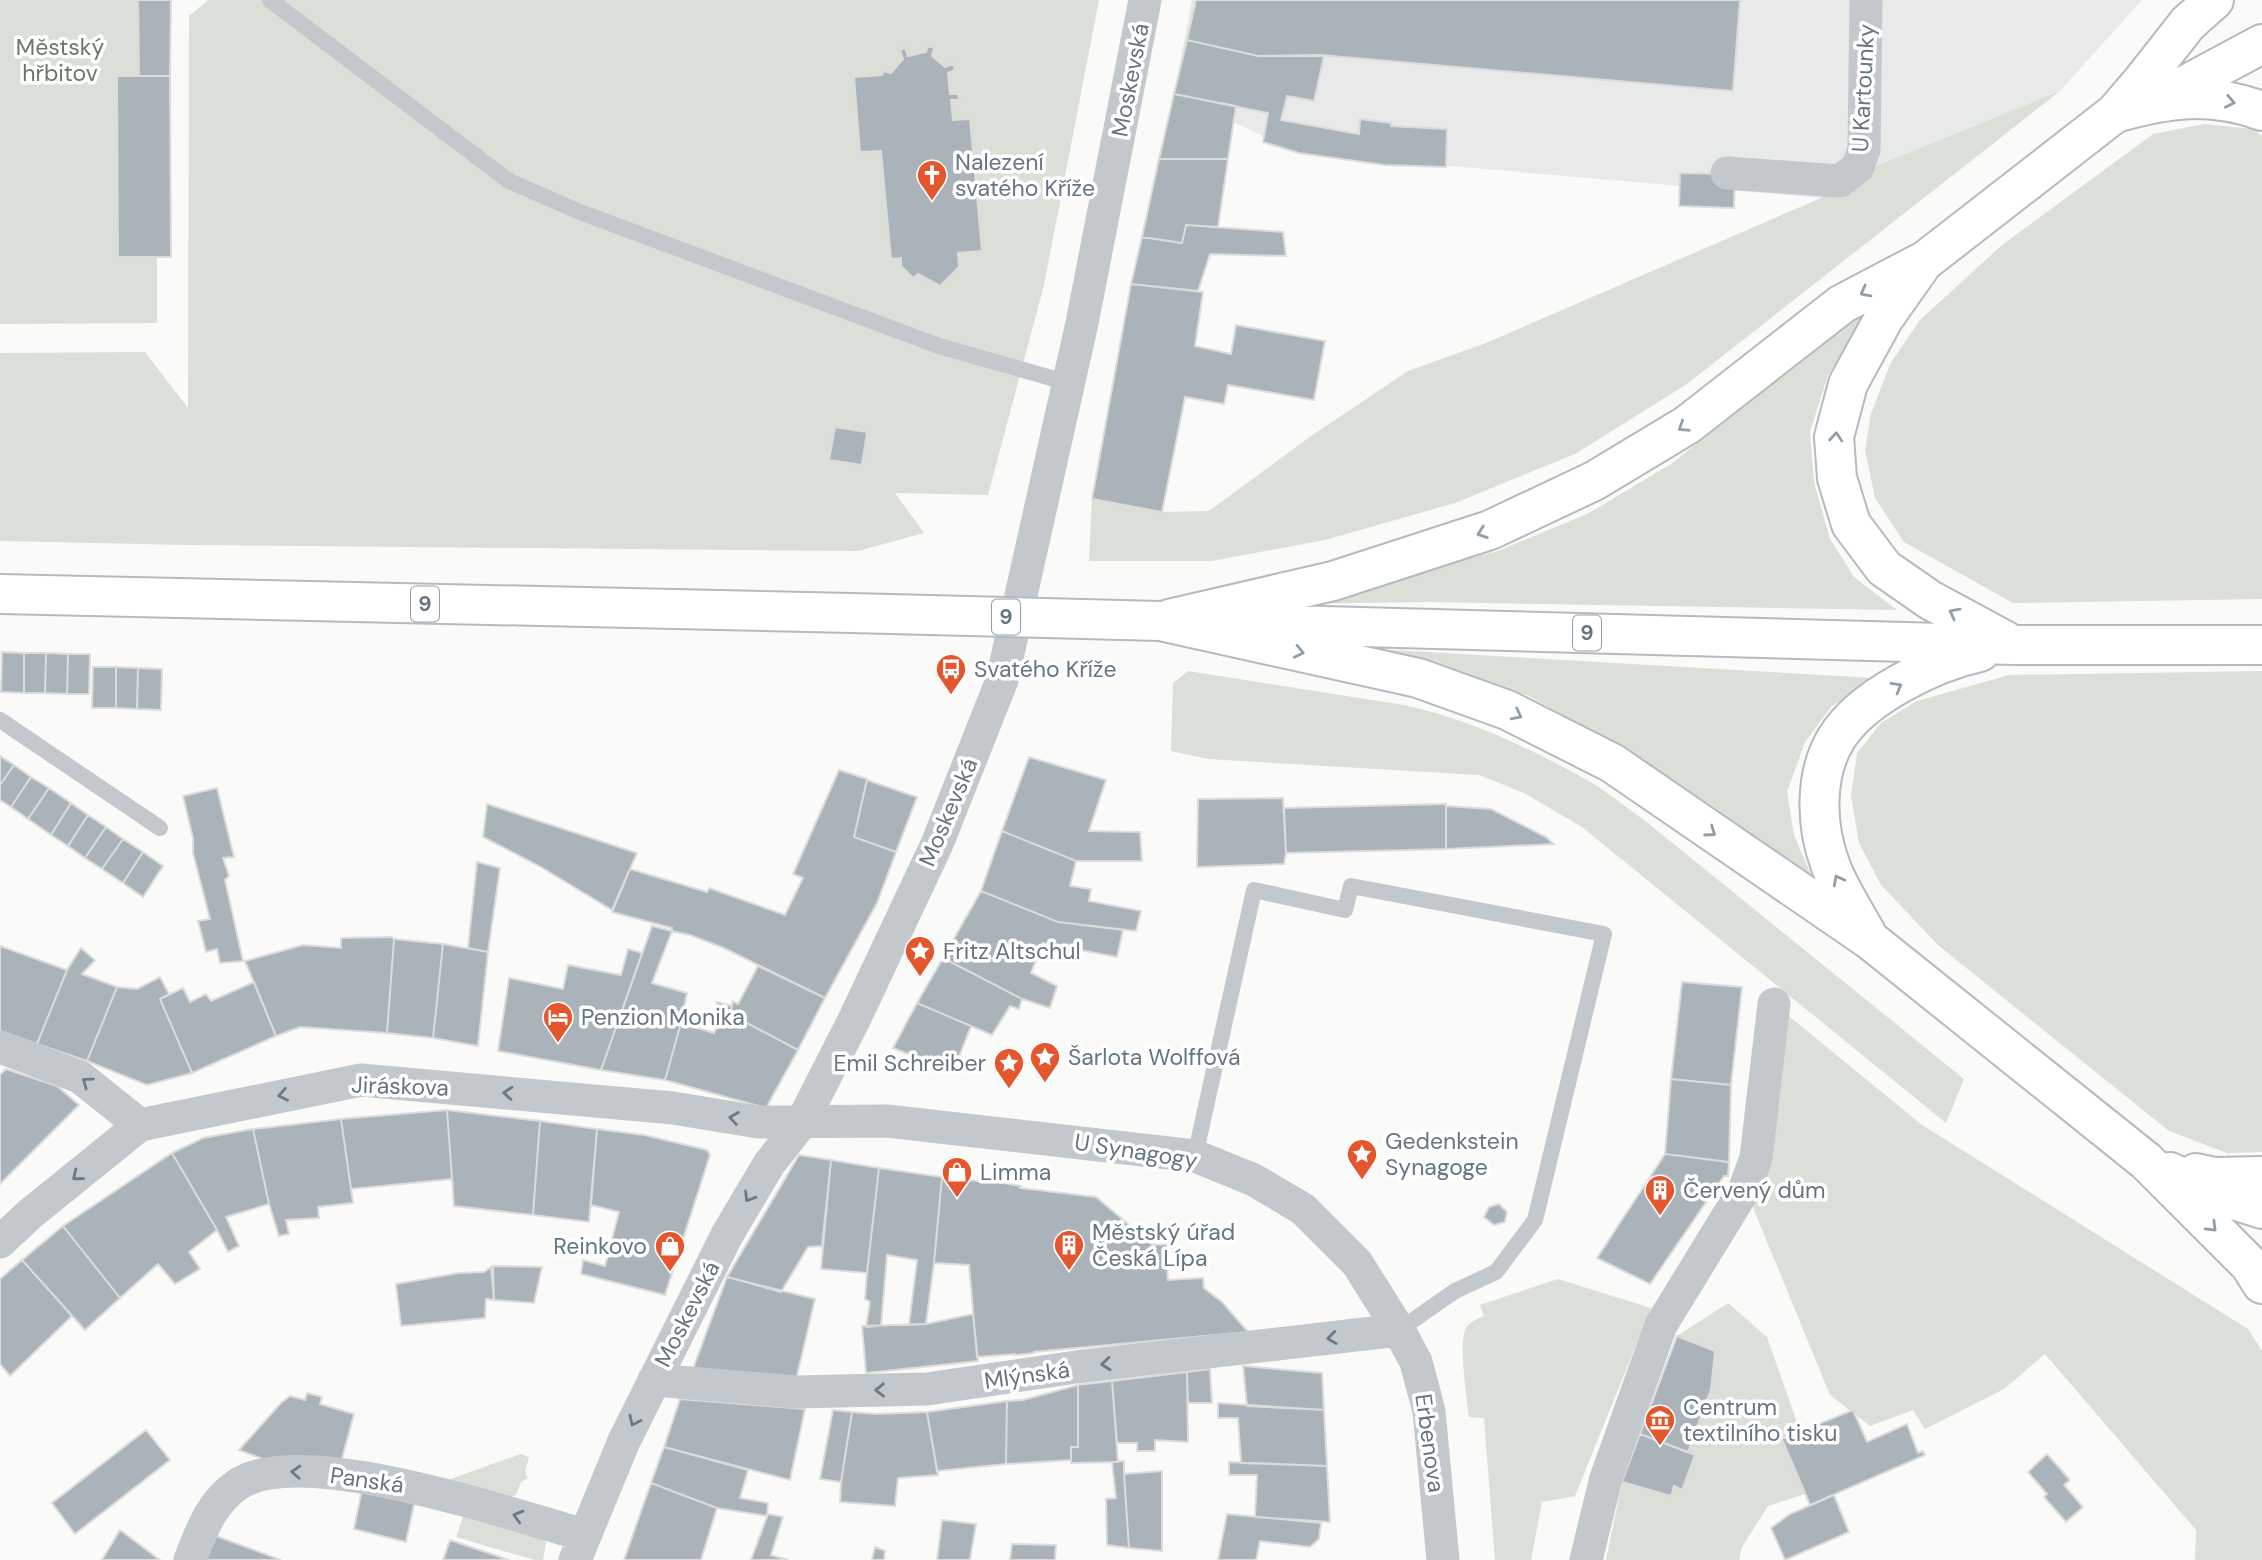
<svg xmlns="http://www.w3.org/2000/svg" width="2262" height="1560" font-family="'DM Sans',sans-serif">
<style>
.built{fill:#e8e9e9}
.green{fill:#dadfd7}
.building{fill:#aab3b9;stroke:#dcdcda;stroke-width:2}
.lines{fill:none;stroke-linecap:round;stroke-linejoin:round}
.primary-casing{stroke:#b5babe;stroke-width:42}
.service{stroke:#c3c8cc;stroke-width:16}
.minor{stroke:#c3c8cc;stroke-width:33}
.primary{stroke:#fff;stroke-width:38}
.primary-bridge-casing{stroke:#b5babe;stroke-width:42;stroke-linecap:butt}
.primary-bridge{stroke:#fff;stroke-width:38}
.oneway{stroke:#939fa8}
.oneway2{stroke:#6a7a87}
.labels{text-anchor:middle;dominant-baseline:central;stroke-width:7;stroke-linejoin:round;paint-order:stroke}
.shield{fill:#fff;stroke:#939fa8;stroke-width:2}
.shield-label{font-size:21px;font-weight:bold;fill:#657683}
.park-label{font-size:23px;fill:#687a64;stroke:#fff}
.street-label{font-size:23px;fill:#657683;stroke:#fff}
.poi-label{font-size:23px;fill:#657683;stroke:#fff;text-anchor:start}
</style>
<rect width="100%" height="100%" fill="#fafaf8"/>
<path class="built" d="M1192 0H2142L2060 91 1821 198 1299 153 1174 94Z"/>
<path class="green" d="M0 0H170L157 76 117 77 118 257H157V323L0 324Z
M208 0H1099L1044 285 988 495 895 493 924 533 858 551 189 545 0 541V353L145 352 188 408 189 16Z
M2060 91 1687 384 1575 454 1455 503 1325 540 1212 561H1089L1092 499 1162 512 1209 511 1311 436 1408 371 1486 343 1821 198 1840 181Z
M2204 124 2253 129 2262 136V599L2013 603 1904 542 1875 498 1865 450 1871 414 1890 364 1920 320 2002 245 2153 134Z
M1872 306 1828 375 1810 432 1814 482 1830 539 1854 577 1897 610 1428 602 1287 604 1498 551 1589 513 1671 464Z
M1358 648 1874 678 1831 707 1805 742 1787 792 1794 835 1815 884 1714 807 1617 745 1527 695Z
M1188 671 1404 705C1470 719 1534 750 1592 783 1610 794 1627 808 1644 820L1964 1079 1946 1123 1582 827 1524 793 1479 775 1208 759 1171 751 1173 683Z
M2262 671V1152L2227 1153 2169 1131 1939 946 1881 885 1859 843 1851 795 1857 753 1881 723 1917 701 2009 675Z
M1774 1004 1922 1125 2248 1329 2262 1351V1560H2195L2196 1530 2045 1354 2004 1389 1925 1429 1913 1410 1870 1426 1830 1395 1745 1188Z
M1558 1279 1651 1308 1575 1496 1542 1502 1531 1560H1495L1484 1418 1469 1417C1467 1399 1458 1342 1466 1328 1470 1322 1477 1319 1484 1316L1480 1305Z
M1728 1303 1767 1337 1800 1431 1782 1439 1805 1494 1768 1506 1742 1547 1739 1560H1606L1622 1482 1670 1496 1674 1486 1682 1489 1695 1455 1688 1452 1711 1389 1715 1352 1677 1336Z
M521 1454 529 1457 525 1472 528 1478 521 1482 516 1495 510 1497 458 1487 450 1479Z
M466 1508 540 1536 546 1543 543 1560H534L456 1537Z"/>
<path class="building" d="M138 0H171L170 76H139Z
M1196 0H1740L1733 91 1320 55 1258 56 1187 40Z
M1187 40 1258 56H1324L1314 101 1287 96 1281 120 1359 134 1360 119 1391 123V126L1447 129 1446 167 1384 165 1299 153 1263 142 1268 113 1174 94Z
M928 46 934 48 932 56 945 67 953 64 955 70 948 73 950 94H958L959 100H951L953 120 970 119 982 251 958 253 959 267 940 286 918 274 913 278 901 266V258L891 259 881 151 860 152 854 77 882 75 884 71 891 73 903 59 900 50 905 48 908 56 926 52Z
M117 76H170L171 257H118Z
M1174 94 1236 106 1228 159H1159Z
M1159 159H1228L1218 227 1186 225 1182 243 1142 237Z
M1680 173 1735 174 1734 208 1679 206Z
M1186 225 1283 232 1286 256 1210 254 1198 291 1131 284 1142 237 1182 243Z
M1131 284 1203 292 1195 346 1231 354 1236 325 1325 341 1314 400 1228 385 1224 404 1185 397 1162 512 1092 499Z
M835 427 867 432 862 465 829 460Z
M2 652 24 653V693L1 692Z
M24 653H46L45 693H24Z
M46 653 68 654 67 694 45 693Z
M68 654H90L89 694H67Z
M93 667H116V708H92Z
M116 667 138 668 137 709 116 708Z
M138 668 162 669 161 710 137 709Z
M0 756 14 765 0 785Z
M1029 757 1106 780 1089 831 1140 832 1142 861H1076L1002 831Z
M14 765 31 777 11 807 0 800V785Z
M839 770 867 779 854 837 896 852 877 903 825 998 724 948 690 935 672 931V928L612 912 630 869 707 892 709 888 785 915 803 878 793 874Z
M31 777 49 788 28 819 11 807Z
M867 780 917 797 896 852 854 837Z
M49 788 71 803 51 835 28 819Z
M217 788 234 857 223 858 229 876 225 880 243 961 220 963 217 949 206 952 198 921 210 919 193 853V838L183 796Z
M1283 798 1286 853 1284 864 1197 867 1198 799Z
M71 803 88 815 68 846 51 835Z
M487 804 637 853 612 910 541 867 483 837Z
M1446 804V849L1286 853 1284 808Z
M1446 806 1491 809 1546 837 1554 844 1446 849Z
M88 815 106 827 85 858 68 846Z
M106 827 123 839 102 869 85 858Z
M1002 831 1076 861 1070 886 1091 889 1089 901 1141 911 1136 931 1058 922 981 891Z
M123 839 143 852 123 883 102 869Z
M143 852 163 866 143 897 123 883Z
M477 862 500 868 488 952 468 948Z
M981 891 1058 922 1123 930 1117 957 1043 943 1031 973 1057 986 1050 1008 1022 999 943 958Z
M652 926 672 931 652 983 687 993 681 1023 665 1080 601 1070Z
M391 937 394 939 387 1033 300 1027 276 1036 245 961 303 945 341 948V938Z
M394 939 443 944 433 1038 387 1033Z
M443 944 488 952 478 1046 433 1038Z
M0 946 67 970 37 1044 0 1031Z
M81 948 95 960 82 974 117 987 87 1061 37 1044 67 970Z
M628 949 642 953 601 1070 498 1051 509 978 563 989 568 965 621 975Z
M943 958 1022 999 1019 1009 1010 1006 992 1035 917 1003Z
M758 966 825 998 798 1050 730 1014 733 1001 738 1004Z
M160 977 169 994 160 999 192 1073 147 1085 87 1061 117 987 137 989Z
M254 982 276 1036 192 1073 160 999 183 988 190 1002 206 994 211 1001Z
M1682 982 1742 987 1731 1085 1671 1079Z
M717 1002 732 1006 730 1014 798 1050 766 1108 665 1080 681 1023 714 1033 720 1018 715 1017Z
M917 1003 971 1026 953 1072 893 1048Z
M6 1069 57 1086 79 1105 0 1184V1075Z
M1671 1079 1731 1085 1729 1162 1665 1154Z
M447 1110 452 1179 351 1189 341 1119Z
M447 1110 540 1121 533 1215 454 1206Z
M341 1119 353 1203 318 1207 319 1218 286 1220 289 1234 279 1236 269 1204 253 1129Z
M540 1121 597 1129 589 1222 533 1215Z
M253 1129 269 1204 226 1217 239 1246 228 1252 217 1230 172 1153 203 1138Z
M597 1129 644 1135 707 1150 710 1155 665 1295 581 1274 583 1260 605 1266 619 1212 591 1205Z
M172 1153 217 1230 189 1252 200 1269 175 1284 158 1264 120 1298 63 1226Z
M1665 1154 1729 1162 1728 1176H1724L1650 1284 1597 1258Z
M799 1155 831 1160 822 1246 808 1247 781 1292 727 1277Z
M831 1160 879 1168 867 1273 821 1269Z
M879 1168 942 1177 934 1263 926 1324 909 1325 917 1260 887 1255 881 1326 866 1327 870 1302 865 1299 867 1273Z
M942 1177 985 1182V1180L1021 1186 1020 1188 1096 1197 1153 1245 1174 1244V1248H1166L1168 1280 1203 1278 1204 1288 1223 1303 1248 1332 1034 1352V1353L1015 1355V1354L977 1357 969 1265 934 1263Z
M1499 1204 1507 1212 1505 1222 1494 1225 1484 1217 1489 1207Z
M63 1226 120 1298 85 1330 22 1260Z
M22 1260 72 1316 10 1376 0 1364V1279Z
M493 1266 542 1267 534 1303 494 1300Z
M491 1267 494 1300 486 1299 485 1318 401 1326 396 1284 459 1273 484 1272Z
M727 1277 815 1299 796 1380 695 1369 694 1366Z
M973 1314 978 1361 866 1373 862 1326 926 1324Z
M1677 1336 1715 1351 1711 1389 1688 1452 1640 1434Z
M1243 1366 1322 1373 1324 1410 1247 1406Z
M1210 1369 1212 1403H1188L1187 1372Z
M1187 1372 1188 1442 1155 1440V1451H1137V1443H1117L1112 1381Z
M1112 1381 1118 1462 1071 1463V1447H1078V1385Z
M1078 1385V1447H1071V1460L1006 1464 1007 1401 1023 1400Z
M307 1393 322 1397 320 1404 354 1414 340 1466H282L239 1450 281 1403 290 1396 305 1400Z
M680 1399 805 1409 790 1480 664 1447Z
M1007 1401 1006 1464 937 1471 927 1412Z
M1218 1403 1324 1410 1327 1466 1241 1463 1238 1418H1218Z
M833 1410 852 1412 841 1482 820 1479Z
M1853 1410 1867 1442 1907 1424 1918 1453 1923 1451 1925 1455 1810 1505 1782 1439Z
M852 1412 876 1414 927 1412 938 1475 898 1478 895 1506 840 1502 841 1482Z
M146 1430 170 1460 75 1534 52 1503Z
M1640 1434 1695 1455 1682 1490 1674 1486 1671 1496 1622 1482Z
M664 1447 748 1470 740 1498 768 1503 767 1516 717 1508 651 1483Z
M2047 1454 2070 1480 2064 1485 2083 1507 2066 1522 2044 1497 2047 1494 2028 1472Z
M1124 1461V1474L1129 1548 1107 1545 1106 1499 1116 1498 1112 1462Z
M1229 1462 1327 1466 1330 1522 1255 1517 1257 1475H1229Z
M1162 1471V1551L1129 1548 1124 1474Z
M651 1483 717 1508 701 1560H624Z
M363 1484 416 1495 406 1542 354 1529Z
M1834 1495 1849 1532 1785 1560 1771 1528 1790 1514Z
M768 1514 783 1517 771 1555 788 1560H751Z
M1227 1514 1321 1523 1319 1539 1310 1547 1260 1541 1256 1560H1218Z
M942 1520 976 1524 970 1560H937Z
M120 1530 160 1560H102Z
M216 1536 281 1560H205Z
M450 1540 509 1560H443Z
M1012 1544 1056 1545 1055 1560H1010Z
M875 1547 885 1551 884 1560H872Z"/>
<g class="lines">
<g class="primary-casing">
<path id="primary" d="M2165 96 2262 44
M2115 113C2168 98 2210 92 2262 111
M1920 267 1884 318 1848 384 1834 437 1837 478 1851 524 1884 568 1930 600 2006 641
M0 594 851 613
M1169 619 1333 581 1490 530 1594 481 1687 425 1842 304 1926 260 2115 113 2140 84 2188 23 2214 0
M1160 621 1418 678 1507 710 1612 763 1870 940 2146 1161 2250 1265 2262 1284
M1250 624 2014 645H2262
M1867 935C1855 912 1838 888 1830 864 1816 826 1814 775 1836 739 1861 697 1934 662 1980 652
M2170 1172 2224 1197 2262 1209
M2196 1173 2215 1177 2262 1176"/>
</g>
<path class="service" d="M270 0 509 181 580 212 939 346 1069 383
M0 720 160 828
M1195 1156 1254 890 1345 910 1351 886 1604 934 1535 1220 1496 1272 1455 1291 1399 1330"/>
<path class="minor" d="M1727 173 1840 181 1858 167 1864 149 1866 0
M0 1047 80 1077 140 1125
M0 1242 30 1214 140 1125 361 1080 673 1108 758 1122 887 1121 1195 1156 1254 1180 1303 1209 1357 1263 1399 1330 1416 1362 1429 1411 1443 1560
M654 1380 796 1392 927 1389 1076 1367 1399 1330
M190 1560C202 1530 210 1504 237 1485 298 1441 513 1515 584 1535
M575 1560 624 1441 727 1235 769 1164 802 1122 854 1020 937 844 1002 680 1082 323 1145 0
M1586 1560 1606 1478 1661 1325 1745 1188 1756 1158 1774 1004"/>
<use href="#primary" class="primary"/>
<g class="primary-bridge-casing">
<path id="primary-bridge" d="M851 613 1160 621"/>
</g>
<use href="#primary-bridge" class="primary-bridge"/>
</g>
<defs><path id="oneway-chevron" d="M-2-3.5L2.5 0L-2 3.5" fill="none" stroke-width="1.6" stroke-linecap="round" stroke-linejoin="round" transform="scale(1.75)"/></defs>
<g class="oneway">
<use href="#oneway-chevron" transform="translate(2230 102) rotate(11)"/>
<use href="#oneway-chevron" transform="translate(1865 292) rotate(152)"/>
<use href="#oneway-chevron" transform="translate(1683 427) rotate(147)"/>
<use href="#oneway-chevron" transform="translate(1836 437) rotate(-85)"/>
<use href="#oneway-chevron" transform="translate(1482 533) rotate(161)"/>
<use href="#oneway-chevron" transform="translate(1954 613) rotate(-152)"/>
<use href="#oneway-chevron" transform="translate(1299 652) rotate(13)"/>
<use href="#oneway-chevron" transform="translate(1897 687) rotate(-30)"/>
<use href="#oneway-chevron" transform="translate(1517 715) rotate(27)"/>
<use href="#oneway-chevron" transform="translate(1711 832) rotate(35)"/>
<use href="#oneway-chevron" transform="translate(1838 880) rotate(-118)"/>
<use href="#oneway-chevron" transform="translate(2212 1227) rotate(45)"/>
</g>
<g class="oneway2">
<use href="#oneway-chevron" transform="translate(87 1082) rotate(-144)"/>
<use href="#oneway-chevron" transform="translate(508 1093) rotate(-175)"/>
<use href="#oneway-chevron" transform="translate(283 1095) rotate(169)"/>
<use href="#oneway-chevron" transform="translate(734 1118) rotate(-171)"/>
<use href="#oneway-chevron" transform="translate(77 1176) rotate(141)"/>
<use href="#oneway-chevron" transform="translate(749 1197) rotate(121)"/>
<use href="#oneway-chevron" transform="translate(1332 1338) rotate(173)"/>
<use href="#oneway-chevron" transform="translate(1106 1364) rotate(174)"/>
<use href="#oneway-chevron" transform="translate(880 1390) rotate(179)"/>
<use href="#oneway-chevron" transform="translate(634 1421) rotate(116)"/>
<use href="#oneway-chevron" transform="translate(296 1472) rotate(-177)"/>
<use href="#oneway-chevron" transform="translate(518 1516) rotate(-164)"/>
</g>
<defs>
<g id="church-pin" transform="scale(1.575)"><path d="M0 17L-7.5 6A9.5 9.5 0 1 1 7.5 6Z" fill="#e4572e" stroke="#fff"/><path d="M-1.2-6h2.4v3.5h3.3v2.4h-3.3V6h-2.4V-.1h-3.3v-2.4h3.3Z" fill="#fff"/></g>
<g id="bus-pin" transform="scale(1.575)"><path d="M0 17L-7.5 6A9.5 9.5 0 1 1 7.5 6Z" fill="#e4572e" stroke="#fff"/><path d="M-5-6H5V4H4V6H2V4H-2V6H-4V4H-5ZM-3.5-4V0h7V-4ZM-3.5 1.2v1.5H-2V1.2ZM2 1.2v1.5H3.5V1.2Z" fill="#fff"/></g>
<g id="sight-pin" transform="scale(1.575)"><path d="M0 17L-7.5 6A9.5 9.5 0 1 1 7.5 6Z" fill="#e4572e" stroke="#fff"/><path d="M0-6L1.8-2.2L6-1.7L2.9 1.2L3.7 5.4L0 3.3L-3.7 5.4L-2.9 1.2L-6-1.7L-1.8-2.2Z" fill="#fff"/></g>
<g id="hotel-pin" transform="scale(1.575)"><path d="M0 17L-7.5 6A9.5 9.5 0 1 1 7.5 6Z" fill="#e4572e" stroke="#fff"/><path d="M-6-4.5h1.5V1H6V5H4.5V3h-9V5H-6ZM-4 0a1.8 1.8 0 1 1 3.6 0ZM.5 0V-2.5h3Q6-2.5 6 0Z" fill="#fff"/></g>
<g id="shop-pin" transform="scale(1.575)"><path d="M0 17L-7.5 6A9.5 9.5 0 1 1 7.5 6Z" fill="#e4572e" stroke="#fff"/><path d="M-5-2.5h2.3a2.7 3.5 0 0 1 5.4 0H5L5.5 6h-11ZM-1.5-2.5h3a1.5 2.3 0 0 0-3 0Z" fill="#fff"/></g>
<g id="building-pin" transform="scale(1.575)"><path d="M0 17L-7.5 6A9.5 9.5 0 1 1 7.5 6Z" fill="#e4572e" stroke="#fff"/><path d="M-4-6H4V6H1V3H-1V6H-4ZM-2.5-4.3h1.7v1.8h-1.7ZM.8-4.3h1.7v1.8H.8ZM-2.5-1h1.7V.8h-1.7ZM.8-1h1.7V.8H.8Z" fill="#fff"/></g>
<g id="museum-pin" transform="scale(1.575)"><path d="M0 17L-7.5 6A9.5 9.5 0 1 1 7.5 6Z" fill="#e4572e" stroke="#fff"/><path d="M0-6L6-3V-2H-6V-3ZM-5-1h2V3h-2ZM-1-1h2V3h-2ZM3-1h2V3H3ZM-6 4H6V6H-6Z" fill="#fff"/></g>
</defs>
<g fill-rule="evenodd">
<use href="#church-pin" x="932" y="175"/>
<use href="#bus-pin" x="951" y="669"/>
<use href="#sight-pin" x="920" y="951"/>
<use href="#hotel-pin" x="558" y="1017"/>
<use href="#sight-pin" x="1045" y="1057"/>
<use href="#sight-pin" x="1009" y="1063"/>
<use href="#sight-pin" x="1362" y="1154"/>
<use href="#shop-pin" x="957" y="1172"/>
<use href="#building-pin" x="1660" y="1190"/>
<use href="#building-pin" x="1069" y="1245"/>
<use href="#shop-pin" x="670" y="1246"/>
<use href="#museum-pin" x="1660" y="1420"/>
</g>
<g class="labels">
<g class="shield">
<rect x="411" y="586.5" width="28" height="35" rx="5"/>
<rect x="992" y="599.5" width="28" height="35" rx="5"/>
<rect x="1573" y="615.5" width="28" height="35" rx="5"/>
</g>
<g class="shield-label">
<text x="425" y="604">9</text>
<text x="1006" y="617">9</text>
<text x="1587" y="633">9</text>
</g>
<g class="park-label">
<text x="60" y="47">Městský<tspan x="60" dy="26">hřbitov</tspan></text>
</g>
<g class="street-label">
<text transform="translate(1130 80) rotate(-79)">Moskevská</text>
<text transform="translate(1863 88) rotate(-87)">U Kartounky</text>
<text transform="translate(948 812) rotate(-67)">Moskevská</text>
<text transform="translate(400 1086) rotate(2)">Jiráskova</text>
<text transform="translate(1136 1151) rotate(9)">U Synagogy</text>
<text transform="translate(687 1314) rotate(-63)">Moskevská</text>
<text transform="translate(1027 1375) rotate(-8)">Mlýnská</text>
<text transform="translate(1430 1443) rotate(82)">Erbenova</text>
<text transform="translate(367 1480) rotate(8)">Panská</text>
</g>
<g class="poi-label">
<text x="955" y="162">Nalezení<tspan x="955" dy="26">svatého Kříže</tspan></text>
<text x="974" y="669">Svatého Kříže</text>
<text x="943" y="951">Fritz Altschul</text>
<text x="581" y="1017">Penzion Monika</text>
<text x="1068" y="1057">Šarlota Wolffová</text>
<text x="986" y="1063" text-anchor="end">Emil Schreiber</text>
<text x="1385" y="1141">Gedenkstein<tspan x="1385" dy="26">Synagoge</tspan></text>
<text x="980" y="1172">Limma</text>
<text x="1683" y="1190">Červený dům</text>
<text x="1092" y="1232">Městský úřad<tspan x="1092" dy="26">Česká Lípa</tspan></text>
<text x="647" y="1246" text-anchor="end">Reinkovo</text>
<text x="1683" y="1407">Centrum<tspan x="1683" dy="26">textilního tisku</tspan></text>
</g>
</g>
</svg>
